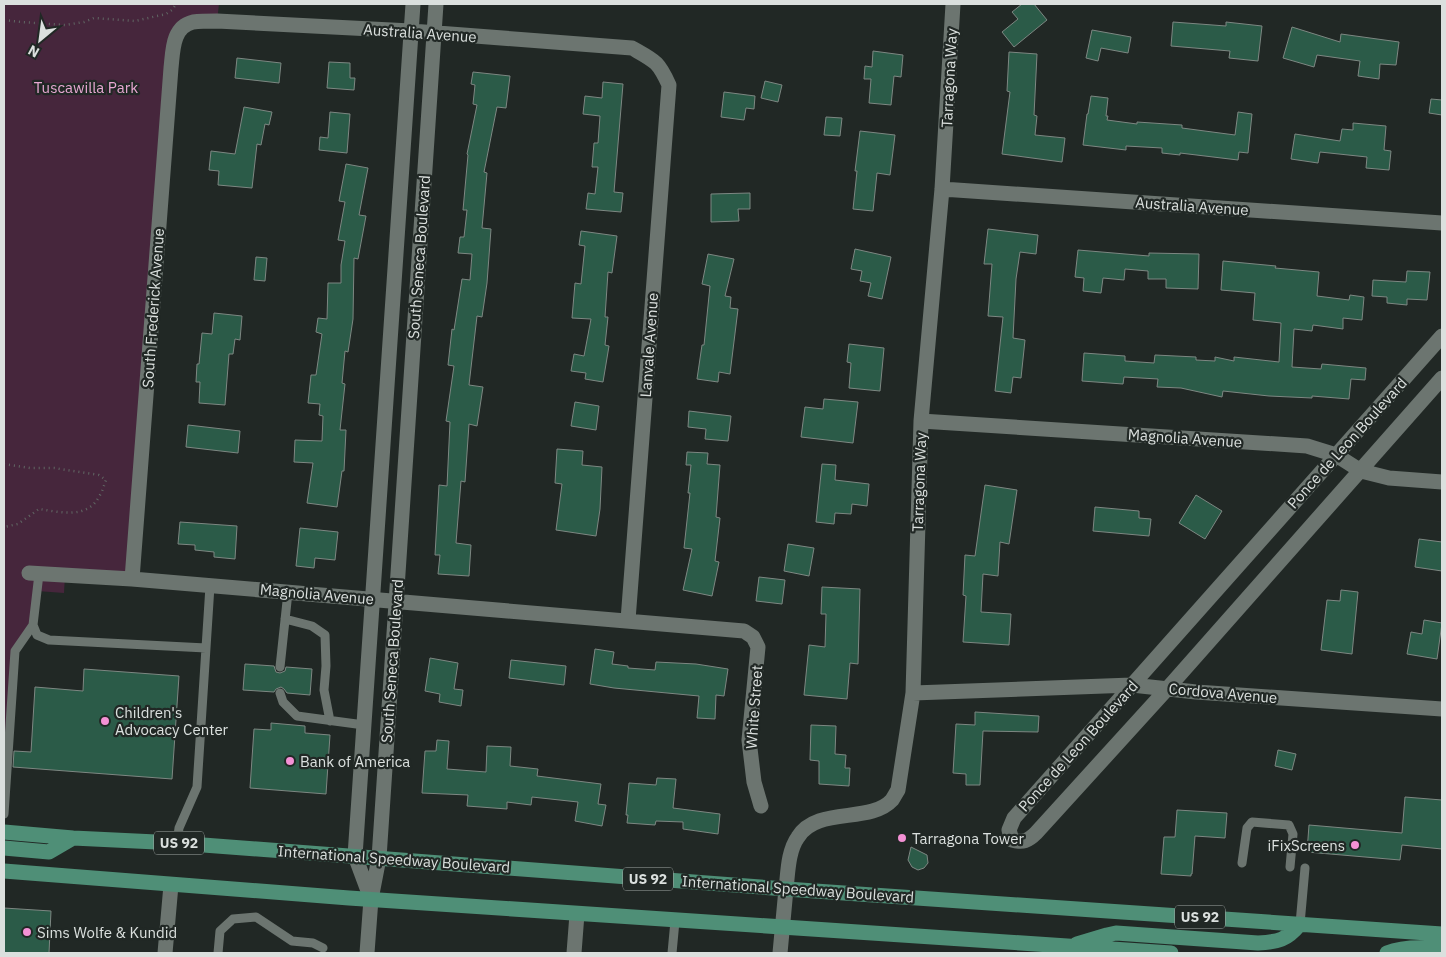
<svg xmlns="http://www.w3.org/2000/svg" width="1446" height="957" font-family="'IBM Plex Sans',sans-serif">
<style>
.green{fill:#46263c}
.building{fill:#2b5b48;stroke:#7d8782}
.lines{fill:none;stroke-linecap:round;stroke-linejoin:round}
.path{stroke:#616764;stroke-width:2.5;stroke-dasharray:1 4;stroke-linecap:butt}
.service{stroke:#6c7570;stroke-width:9}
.minor{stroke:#6c7570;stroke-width:15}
.tertiary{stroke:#6c7570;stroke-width:15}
.primary{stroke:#4f8f77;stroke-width:15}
.poi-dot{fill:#f491d5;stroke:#212825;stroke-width:2}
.labels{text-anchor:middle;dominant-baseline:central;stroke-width:4.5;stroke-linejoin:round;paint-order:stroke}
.shield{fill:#212825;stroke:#a3a9a6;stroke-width:1}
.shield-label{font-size:14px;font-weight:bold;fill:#dbe0de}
.street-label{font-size:15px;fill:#dbe0de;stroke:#212825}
.park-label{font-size:15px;fill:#e8a8d3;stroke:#212825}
.poi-label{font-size:15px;fill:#dbe0de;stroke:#212825;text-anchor:start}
</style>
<rect width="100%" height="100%" fill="#212825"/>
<path class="green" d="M4 4H219L217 21 180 29 132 579 65 575 64 593 37 591 33 625 15 651 4 820Z"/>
<path class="building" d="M1022 4H1034L1047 20 1014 47 1002 32 1018 19 1012 12Z
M1173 22 1226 26V22L1262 26 1258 61 1229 58 1230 51 1171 46Z
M1292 27 1340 42 1341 34 1399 42 1396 65 1380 64 1379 79 1358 76 1360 61 1317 55 1314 67 1283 58Z
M1092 30 1131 37 1128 53 1101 48 1098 61 1086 58Z
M873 51 903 55 901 77 894 76 891 105 869 103 871 79H864L865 66 872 67Z
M1009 52 1037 54 1034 115 1037 116 1035 135 1065 138 1062 162 1002 154 1010 92 1007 91Z
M237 58 281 63 279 83 235 78Z
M329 62 350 63V78H355L354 90 327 88Z
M473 72 510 76 506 108 497 107 484 172 487 173 482 228 491 229 487 283 482 317 477 316 469 385 483 387 477 426 469 424 465 482 461 481 456 543 471 545 469 576 438 574 440 555H435L439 485 447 486 450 422 446 421 454 366 448 365 452 329 454 330 462 279 470 280 472 254 458 253 460 237H464L467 210H463L468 155 467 154 477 105 473 104 475 85 471 84Z
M765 81 782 85 778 102 761 98Z
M603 82 623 84 614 192 623 193 621 212 586 209 588 193 595 194 598 167H592L594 143H598L600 116 583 114 585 96 602 98Z
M724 92 755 96 754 109 746 108 744 120 721 117Z
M1091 96 1108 98 1106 116H1108L1107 120 1137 124V122L1182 125V128L1235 135 1238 112 1252 114 1248 153 1239 152 1238 160 1180 153V155L1162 153V148L1126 146V150L1083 145 1087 114H1088Z
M1431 99 1442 100V115L1429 113Z
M244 107 272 112 269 125 265 124 261 145 257 144 252 188 218 185 219 171 209 170 211 151 235 154Z
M330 112 350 114 347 153 319 150 320 137 328 138Z
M826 117 842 118 840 136 824 135Z
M1353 123 1386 126 1384 150 1391 151 1389 170 1366 168 1367 157 1320 152 1318 163 1291 159 1295 134 1340 141 1342 129 1353 130Z
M860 131 895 135 890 175 877 173 873 211 853 209 857 171H855Z
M346 164 368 168 359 215 366 216 358 259 354 258 353 319 348 352 345 351 342 383 345 384 340 430H346L344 471H342L337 507 307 503 313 463 294 462 295 440 322 441 323 416 319 415 320 404 308 403 311 375H316L322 334 316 332 318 318 327 319 328 283H341V265L345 241 338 240 345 202 339 201Z
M750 193V209H738L739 221 711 222V194Z
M988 229 1038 235 1036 254 1020 252 1016 279 1013 338 1025 340 1021 378 1013 377 1011 393 995 391 1003 317 988 316 992 264H984Z
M581 231 617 236 612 273 608 272 605 317H608L605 345 609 346 603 382 585 379 586 373 571 371 574 354 584 356 591 319 572 318 575 283 581 284 585 246 579 245Z
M855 249 891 257 882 299 868 296 871 283 860 281 862 271 851 269Z
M1078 250 1149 256V253L1199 254 1198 289 1166 288V279H1148V271L1125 269 1124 280 1103 278 1101 293 1083 291 1084 278 1075 277Z
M708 254 734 259 725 296 731 297 730 308 738 309 730 374 719 372 718 382 697 379 702 345H704L710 286 702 284Z
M256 257 267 258 265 281 254 280Z
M1223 261 1276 266 1275 268 1319 272 1317 296 1349 300 1350 295 1364 297 1362 320 1343 318V329L1313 325 1312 331 1294 329 1292 367 1321 369 1322 364 1366 368 1365 380 1351 379 1349 399 1312 396V398L1269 396 1223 391 1222 397 1181 388 1157 387 1158 379 1124 377 1123 384 1082 381 1084 353 1125 356V361L1154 363 1155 355 1196 357V360L1215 361V357L1234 361V357L1279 362 1281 323 1253 320 1255 293 1221 290Z
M1407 271 1430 272 1427 300 1407 299V305L1387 303V297L1372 296 1373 280 1406 282Z
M214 313 242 316 240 340 235 339 233 354H229L225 405 199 403 200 382H196L197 364H199L202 333 212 334Z
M849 344 884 348 880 391 849 388 851 363 847 362Z
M824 399 858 402 853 443 801 437 805 407 823 409Z
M575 402 599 406 596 430 571 426Z
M689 411 731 416 728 441 705 439 706 429 688 427Z
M188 425 240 431 238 453 186 447Z
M557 449 583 451 582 465 602 467 600 509 596 536 556 530 562 484 555 483Z
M687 452 708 453 707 464 720 465 716 517 720 518 715 561 719 562 712 596 683 590 692 549 684 548 690 493H688L691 465H686Z
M822 464 836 465 835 480 869 484 867 506 852 504 851 514 835 513 834 524 816 522Z
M985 485 1017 490 1009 544 1000 542 998 576 983 574 981 612 1011 614 1009 645 963 642 966 596 963 595 965 555 975 556Z
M1196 495 1222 511 1205 539 1179 523Z
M1095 507 1139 511V518L1151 519 1149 536 1093 531Z
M180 522 237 526 235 559 214 557V552L195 550V545L178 544Z
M300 528 338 532 335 560 315 558 314 568 296 566Z
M1419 539 1442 542V571L1415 567Z
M788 544 814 548 809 576 784 571Z
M759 577 785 580 782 604 756 601Z
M822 587 860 589 858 664 850 663 847 699 804 695 809 645 825 647 826 614H821Z
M1341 590 1358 592 1352 654 1321 650 1327 600 1340 601Z
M1424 620 1442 623 1437 659 1407 654 1411 632 1422 634Z
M595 649 614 652 612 664 628 666V668L655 670 656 662 696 664 728 669 724 696 716 695 715 719 697 718 699 696 614 688 590 684Z
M430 658 458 663 454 689 463 690 461 706 439 702 440 694 425 691Z
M511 660 566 666 564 685 509 678Z
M245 664 274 666 276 672 280 673 285 671 286 667 312 669 310 695 287 693 284 689 281 687 276 689 274 692 243 690Z
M84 669 179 676 172 779 13 767 14 751 31 752 35 687 83 691Z
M975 712 1039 716 1038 732 983 731 980 785H966V774L953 773 956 724 975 725Z
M271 723 305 726V733L330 735 326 794 250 788 254 729 271 730Z
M811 725 836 726 835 754 846 755 845 768H850L849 786 819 784V761L810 760Z
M437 740 449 741 447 769 486 772 487 746 511 747 510 766 538 769 537 776 601 784 598 804 606 805 602 826 575 821 578 802 532 797 531 805 507 802V809L467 806 468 795 422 793 425 751H436Z
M1278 750 1296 754 1292 770 1275 766Z
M657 778 676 779 673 808 720 814 718 834 683 829V822L656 821 655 825 627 823 628 815H626L629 783 656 785Z
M1405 797 1442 800V849L1402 845 1400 860 1307 852 1309 825 1402 833Z
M1177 810 1227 813 1225 838 1195 836 1192 874H1191V876L1161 874 1164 837H1175Z
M911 847 927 855 928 863 924 868 918 870 912 867 908 860Z
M4 908 51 911 49 953H4Z"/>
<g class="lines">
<path class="path" d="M4 20 21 22 65 25 84 22 94 18 135 21 166 14 172 10 176 4
M4 464 30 468H54L99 475 106 480C104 485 103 490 100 495 88 520 60 512 39 509L18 524 4 527"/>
<path class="service" d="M39 574 33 625 37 635 49 640 206 648
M285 619 312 626 325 635 326 666 324 690 330 721
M280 667 288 592
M280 693 283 702 297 716 364 725
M4 814 15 651 33 625
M177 843 179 828 197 787 210 586
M1242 863 1247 828 1252 822 1289 825 1293 834 1290 867
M1300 924 1305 868
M218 953 220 931 233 919 256 917 292 941 313 943 323 948
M672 953 675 921"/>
<path class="minor" d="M942 189 1442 223
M1442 336 1014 818 1009 830 1012 840C1023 843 1028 841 1036 833L1167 689 1442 378
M921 421 1307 446 1336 455 1361 471 1389 478 1442 482
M29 573 132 579 744 631 753 637 758 647 749 740 754 782 761 806
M132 579 171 68C173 51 172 27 193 22 201 21 210 21 217 21L411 31 632 48C655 61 658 61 669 85L628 620
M913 693 1132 685 1196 692 1442 709
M786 889C788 872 788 851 798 837 817 806 870 824 892 800 894 797 896 793 898 790L913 693 921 421 942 189 953 4
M371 899 355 856 413 4
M165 953 171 885
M367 953 371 899 379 858 436 4
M574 953 577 914"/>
<path class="tertiary" d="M780 953 786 889"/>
<path class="primary" d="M4 832 73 838 177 843 786 889 1442 934
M4 848 49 852 73 838
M4 871 349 898 1171 953
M1077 944 1107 935 1116 933 1258 943C1278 942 1287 940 1300 924
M1387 953C1404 946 1424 947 1442 949"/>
</g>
<g class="poi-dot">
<circle cx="105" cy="721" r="5"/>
<circle cx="290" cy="761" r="5"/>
<circle cx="902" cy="838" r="5"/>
<circle cx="1355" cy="845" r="5"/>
<circle cx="27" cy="932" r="5"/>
</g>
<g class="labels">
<g class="shield">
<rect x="154" y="831.5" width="50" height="23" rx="4"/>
<rect x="623" y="867.5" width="50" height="23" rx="4"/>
<rect x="1175" y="905.5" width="50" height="23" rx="4"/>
</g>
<g class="shield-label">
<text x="179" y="843">US 92</text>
<text x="648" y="879">US 92</text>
<text x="1200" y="917">US 92</text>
</g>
<g class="street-label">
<text transform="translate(420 33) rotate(4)">Australia Avenue</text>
<text transform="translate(949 78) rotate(-87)">Tarragona Way</text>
<text transform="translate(1192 206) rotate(4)">Australia Avenue</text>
<text transform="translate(419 257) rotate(-86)">South Seneca Boulevard</text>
<text transform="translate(153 308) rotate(-86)">South Frederick Avenue</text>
<text transform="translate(649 345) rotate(-86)">Lanvale Avenue</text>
<text transform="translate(1185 438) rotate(4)">Magnolia Avenue</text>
<text transform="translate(1347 443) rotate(-48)">Ponce de Leon Boulevard</text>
<text transform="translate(919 482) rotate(-88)">Tarragona Way</text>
<text transform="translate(317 594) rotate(5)">Magnolia Avenue</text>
<text transform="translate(392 661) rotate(-86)">South Seneca Boulevard</text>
<text transform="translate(1223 693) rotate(5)">Cordova Avenue</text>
<text transform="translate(754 707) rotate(-86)">White Street</text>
<text transform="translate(1078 746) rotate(-48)">Ponce de Leon Boulevard</text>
<text transform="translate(394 859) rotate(4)">International Speedway Boulevard</text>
<text transform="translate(798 889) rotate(4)">International Speedway Boulevard</text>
</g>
<g class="park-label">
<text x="86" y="87">Tuscawilla Park</text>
</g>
<g class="poi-label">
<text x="115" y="712">Children's<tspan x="115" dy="17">Advocacy Center</tspan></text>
<text x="300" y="761">Bank of America</text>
<text x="912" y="838">Tarragona Tower</text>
<text x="1345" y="845" text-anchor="end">iFixScreens</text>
<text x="37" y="932">Sims Wolfe &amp; Kundid</text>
</g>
</g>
<rect width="1446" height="957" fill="none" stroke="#dbe0de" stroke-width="10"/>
<g transform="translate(40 40) rotate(209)" stroke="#212825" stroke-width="4" paint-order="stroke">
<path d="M0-4L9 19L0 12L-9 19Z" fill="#dbe0de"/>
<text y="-8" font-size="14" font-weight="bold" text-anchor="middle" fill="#dbe0de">N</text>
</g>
</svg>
